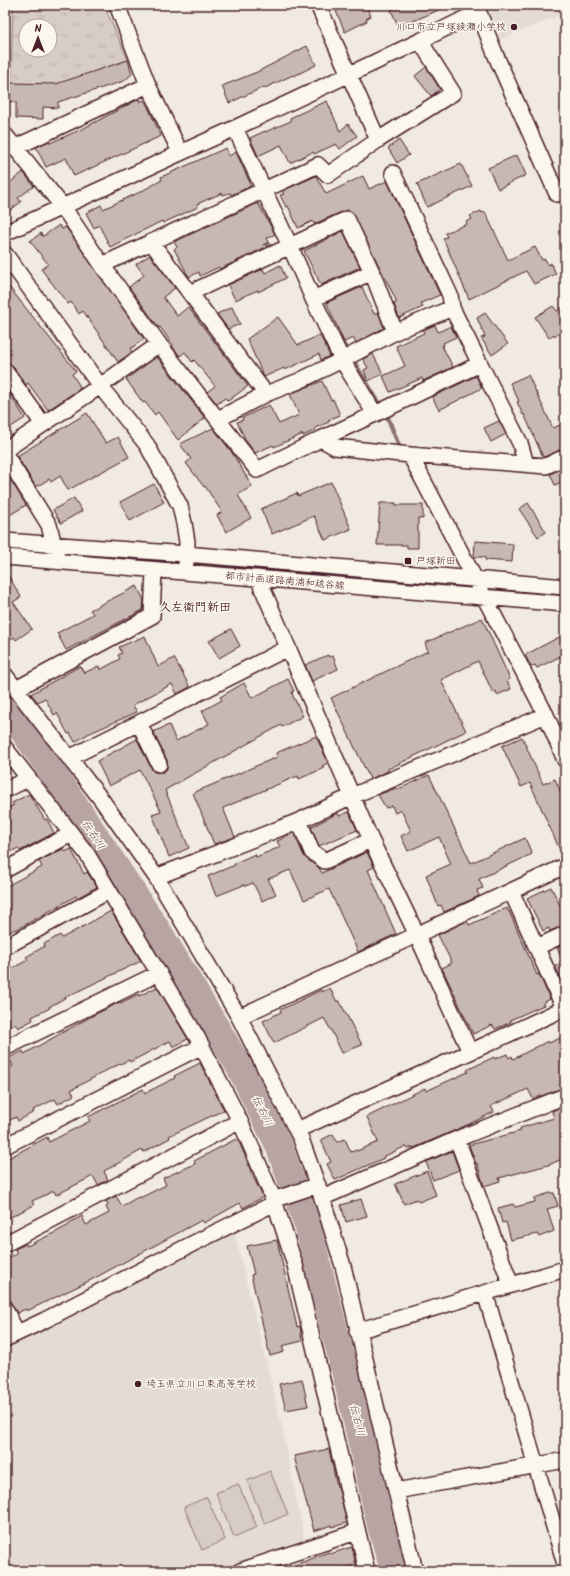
<svg xmlns="http://www.w3.org/2000/svg" width="570" height="1576" font-family="Kalam,'Klee One',sans-serif">
<style>
.built{fill:#e4dbd2}
.grass{fill:url(#grass-tufts);stroke:#917678;fill-rule:evenodd}
.garden{fill:#d8ccc6;stroke:#917678}
.lines{fill:none;stroke-linecap:round;stroke-linejoin:round}
.stream{stroke:#8c6f72;stroke-width:4.5}
.river{stroke:#b8a4a2;stroke-width:27}
.building{fill:#c8b8b3;stroke:#4a1f2b}
.minor-casing{stroke:#4a1f2b;stroke-width:18}
.minor{stroke:#fbf7ec;stroke-width:15}
.poi-dot{fill:#4a1f2b;stroke:#fbf7ec;stroke-width:1.5}
.labels{text-anchor:middle;dominant-baseline:central;stroke-width:3;stroke-linejoin:round;paint-order:stroke}
.poi-label{font-size:10px;fill:#4a1f2b;stroke:#fbf7ec;text-anchor:start}
.street-label{font-size:10px;fill:#4a1f2b;stroke:#fbf7ec}
.water-label{font-size:11px;font-style:italic;fill:#704e55;stroke:#fbf7ec}
.quarter-label{font-size:12px;font-weight:bold;fill:#4a1f2b;stroke:#fbf7ec}
</style>
<defs>
<pattern id="grass-tufts" width="24" height="20" patternUnits="userSpaceOnUse"><rect width="24" height="20" fill="#d8ccc6"/><path d="M3 7l-1-3M5 7V3M7 7l1-3M15 17l-1-3M17 17v-4M19 17l1-3" fill="none" stroke="#bbafaa"/></pattern>
</defs>
<rect width="100%" height="100%" fill="#f0eae0"/>
<filter id="ink" filterUnits="userSpaceOnUse"><feTurbulence type="fractalNoise" baseFrequency=".025" numOctaves="2"/><feDisplacementMap in="SourceGraphic" scale="8" xChannelSelector="R" yChannelSelector="G"/><feConvolveMatrix kernelMatrix="1 2 1 2 8 2 1 2 1" color-interpolation-filters="sRGB"/></filter>
<g filter="url(#ink)">
<path class="built" d="M488 5H565V13L501 39Z
M234 1231 281 1423 305 1542 218 1571H5V1345L32 1333Z"/>
<path class="grass" d="M13 5H104L128 60 56 85 11 83ZM26 26H50V50H26Z"/>
<path class="garden" d="M270 1471 288 1514 265 1524 247 1481Z
M238 1484 257 1527 234 1537 216 1493Z
M207 1497 225 1540 202 1550 184 1507Z"/>
<g class="lines">
<path class="stream" d="M261 241 275 249
M339 337 388 418 401 451"/>
<path class="river" d="M5 705 73 802 160 934 239 1066 278 1144 307 1223 348 1384 381 1527 394 1571"/>
</g>
<path class="building" d="M349 5H366L371 16 366 19 367 21 345 32 336 11Z
M402 5H450L411 22 412 24 400 30 391 10Z
M307 46 316 65 294 76 293 75 265 88 264 87 229 103 222 86 257 72Z
M128 60 132 74 124 81 58 102V108L43 107V119L16 118V102H10L11 83 56 84Z
M426 67 440 89 431 96 415 76Z
M139 99 140 102 144 100 147 105 161 136 74 176 66 158 46 167 36 147 49 141 50 143 82 129Z
M327 101 340 131 348 124 357 136 340 149 336 144 314 154 313 152 290 163 281 145 258 156 250 138 265 131V132L291 121 290 118Z
M399 140 409 155 397 163 388 148Z
M226 148 229 156 236 152 250 183H249L251 186 231 195 230 193 223 195 222 193 197 204 198 207 163 223 162 221 110 247 99 225 94 228 86 213 101 205 103 209 140 192 162 180 161 177Z
M517 155 526 175 498 189 488 168Z
M461 164 472 186 427 207 417 184Z
M23 172 34 186 18 198 21 202 5 214V182L7 185Z
M316 176 326 194 363 176 369 189 387 181 440 295 421 303 423 307 399 318 394 304 396 303V300L352 212 348 210 344 211 314 224 313 221 298 228 288 206 286 207 280 195 284 194 282 191Z
M258 203 275 234 267 238 269 242 263 245 264 248 220 269 219 267 200 276 199 272 189 277 174 249 177 247 174 242Z
M481 211 482 213 485 212 508 260 535 247 542 260 545 259 548 265 551 263 556 274 534 284 526 271 469 299 443 238 447 237 445 233 467 224 466 222 472 219 470 216Z
M59 225 62 229 66 227 144 339 130 349 132 352 118 362 83 311 79 314 71 302 68 304 41 269 48 264 30 241 41 233 42 236 45 235Z
M343 231 360 267 321 285 304 251Z
M150 255 175 288 163 297 177 316 188 307 248 386 228 401 225 398 217 404 207 392 215 386 194 360 192 362 185 352 180 356 172 346 173 345 160 327 159 328 129 287 144 275 136 264Z
M280 265 286 278 258 292V290L235 300 228 285 263 269 265 273Z
M5 282 76 371 72 374 81 388 48 410 28 383 26 385 12 365 5 362Z
M362 287 374 314 378 312 384 328 356 343 353 338 344 342 327 304 328 302Z
M553 306 557 311 565 306V330L555 336 554 334 549 338 535 317Z
M232 307 240 324 228 329 217 314Z
M485 313 508 344 492 355 481 338 485 337 477 318Z
M278 317 298 345 320 335 330 356 321 360 319 354 285 370 284 368 264 377 247 339Z
M435 325 438 332 451 326 456 337 443 343 444 346H442L453 367 423 381 422 378 390 392 383 376 405 366 396 346 424 333 423 330Z
M373 354 383 374 368 381 364 370 368 368 363 359Z
M157 357 205 418 178 440 158 412 155 415 145 402 143 403 126 379Z
M528 375 553 428 565 423V448L544 457H543L524 414 523 415 517 402 519 401 510 383Z
M476 376 482 388 439 410 432 397Z
M322 381 331 400 333 399 340 415 328 420 329 422 315 428 316 430 303 436V434L274 447 273 445 255 453 246 441 237 422 243 420 242 418 269 405 279 424 299 415 290 394Z
M5 386 25 418 5 431Z
M87 413 106 443 118 437 129 457 68 490 60 476 51 482 49 479 36 487 17 456Z
M499 421 506 434 491 442 484 428Z
M213 428 231 451 252 486 238 495 251 518 226 532 217 515 222 512 205 486 204 487 186 463 191 459 180 444Z
M565 467V480L555 485 550 474Z
M5 471 26 505 5 518Z
M331 482 351 529 325 540 314 516 272 534 261 509 297 493 298 496Z
M154 484 164 502 130 521 120 502Z
M74 498 82 511 61 523 53 510Z
M380 503H396V505H423V519L418 518V548H407V545H377Z
M528 503 546 532 538 537 519 509Z
M475 541 513 544 512 562 485 560V557H474Z
M5 570 21 597 13 602 32 629 16 640 14 637 11 639 5 630Z
M137 586 144 600 143 610 66 650 57 633 93 614 90 610Z
M482 618 510 679 507 681 511 689 497 695 496 691 493 693 478 661 441 680 466 731 388 769V771L370 779 331 698 428 651 425 643Z
M231 629 240 646 219 658 209 641Z
M565 634V654L537 668 535 665 531 667 525 655Z
M145 636 158 667 174 658 190 687 177 694 172 684 133 705 137 712 88 734 75 742 70 733 68 734 57 713 54 715 45 698 38 702 31 694 80 666 84 673 99 666 100 670 120 659 118 655 122 653 119 647Z
M328 655 329 657 333 656 338 669 312 681 305 665Z
M288 679 294 691 292 692 293 696 303 716 282 727 281 725 165 790 189 848 169 857 152 814 161 811 140 770 109 786 97 761 137 739 151 768 154 772H163L167 769V760L153 732 169 725 176 741 209 724 202 711 222 700 220 697 244 683 252 698Z
M316 736 328 763 322 766 324 768 299 779 298 776 288 780 223 808 235 837 214 844 193 793 277 757 276 753Z
M522 737 543 784 555 779 565 802V857H563L530 783 521 787 502 746Z
M429 775 471 863 525 838 532 854 479 879 483 888 477 890 479 896 444 912 441 905 438 906 426 875 451 864 439 837 408 851 401 836 411 831 401 810 395 813 392 806 386 808 378 795 396 788 397 790Z
M29 794 45 820 47 819 54 833 20 851 18 848 11 852 10 850 5 852V809L14 805 12 803Z
M349 812 357 830 319 846 311 827 338 813 339 816Z
M294 833 304 856 319 868 322 873 367 852 374 867 368 870 396 934 358 952 329 889 304 900 290 870 268 879 276 894 262 901 253 883 245 886 244 885 216 896 208 876 235 865V863L255 854 256 857 280 847 277 841 284 838 283 837Z
M63 849 65 852 71 849 84 874 87 872 97 887 77 898 76 896 16 930 15 929 5 934V887L42 867 39 861Z
M551 887 561 907 565 905V925L550 931 549 928 543 931 527 898Z
M507 908 508 911H509L537 975 539 974 550 999 543 1003 544 1005 510 1020 511 1022 495 1029 492 1025 473 1034 442 968 452 963 438 935 467 921 469 925Z
M111 911 141 961 68 996 49 1007 50 1008 32 1017 33 1020 18 1028 15 1024 5 1029V972L28 960 26 957 45 946 44 944 60 935 62 938Z
M565 944V988L555 966 563 962 557 948Z
M157 987 188 1039 173 1047 170 1041 130 1062 129 1060 111 1068 71 1090 74 1095 58 1104 55 1099 33 1110 34 1112 18 1121 16 1117 5 1123V1070L13 1066 9 1058 23 1051 24 1054 92 1016 120 1002V1003L139 994V996Z
M330 988 337 1002 339 1000 362 1045 342 1053 332 1032 324 1018 274 1043 263 1021 281 1012 280 1010 321 990 322 992Z
M565 1036V1087L533 1099 528 1089 491 1106 494 1112 467 1125 414 1148V1147L407 1149 406 1146 383 1157 384 1158 335 1180 327 1164 331 1162 321 1140 333 1134 337 1142 345 1139 351 1152 357 1150V1151L378 1142 367 1117 425 1088 426 1091 468 1072 467 1070 494 1057 495 1059 507 1054 509 1058 512 1056 513 1059 548 1041 549 1043Z
M200 1063 224 1110 169 1136 170 1138 144 1152 142 1150 104 1171 108 1180 98 1185 93 1176 56 1195 54 1191 32 1201 34 1205 5 1220V1160L47 1137 49 1142 90 1121 88 1117 143 1089 145 1093 175 1078 174 1076Z
M565 1106V1158L548 1165 499 1178 500 1181 484 1186 477 1163 476 1164 469 1145 521 1131 520 1128 554 1118 552 1111Z
M236 1139 240 1144 251 1170H250L263 1197 243 1208 240 1203 204 1223 202 1220 91 1280 27 1311 26 1309 17 1313 10 1302 5 1300V1259L17 1254 15 1249 26 1244 27 1246 56 1232 69 1225V1223L82 1216 86 1225 109 1213 106 1207 108 1205 106 1201 116 1196 122 1206 140 1196V1198L166 1185 163 1178 195 1164 194 1161Z
M452 1151 459 1170 433 1180 426 1162Z
M427 1171 436 1195 419 1202 417 1199 404 1204 395 1184Z
M550 1193H554L558 1206 547 1209 554 1231 539 1237 537 1234 511 1240 506 1222 502 1223 498 1208 513 1204 515 1207 535 1202 534 1198Z
M361 1199 367 1216 346 1222 341 1205Z
M277 1240 297 1327 300 1326 302 1341 282 1346 284 1352 270 1356 251 1275 254 1274 247 1246Z
M302 1379 308 1406 286 1410 279 1384Z
M329 1449 337 1487 338 1486 347 1523 332 1527V1525L314 1531 294 1456Z
M352 1547 356 1565 343 1569 344 1571H282V1570L329 1552 330 1554Z"/>
<g class="lines">
<g class="minor-casing">
<path id="minor" d="M117 5 148 85 180 152
M318 5 378 140
M476 5 496 56 557 194
M235 128 290 246 347 219 372 272 395 332
M5 135 63 207 102 265 159 344 257 470 321 439 335 447 410 455 546 715 565 760
M14 148 148 85
M5 233 235 128 420 41 478 12
M151 242 190 293 290 246 313 299 342 360 375 414 321 439
M5 254 100 386 147 445 180 506 184 523 187 542 186 563
M102 265 318 165 328 175 378 140 453 93 420 41
M190 293 266 394 218 419
M313 299 372 272
M480 364 520 443 526 464
M5 371 43 424
M266 394 299 381 342 360 395 332 452 308
M375 414 480 364 452 308 450 295 393 173
M5 450 100 386 159 344
M5 454 49 525 56 554
M410 455 546 466 565 457
M5 541 186 554 565 587
M5 557 565 604
M258 578 371 840 417 935 470 1052 565 1008
M5 675 101 799 156 877 239 1017 301 1139 322 1198 343 1266 415 1571
M16 689 152 616 154 570
M139 723 159 764
M5 748 87 854 197 1037 240 1121 254 1153 275 1203 295 1265 367 1571
M69 758 288 648
M5 790 28 779
M299 821 312 852 325 861 371 840
M5 870 71 834
M156 877 299 821 352 796 546 715
M511 891 564 1008
M5 947 109 891
M537 947 565 934
M239 1017 565 866
M5 1048 159 973
M297 1130 470 1052
M457 1139 511 1285
M5 1146 202 1046
M322 1198 457 1139 565 1096
M273 1200 318 1185
M5 1244 240 1121
M485 1293 565 1564
M5 1309 17 1333
M357 1331 565 1269
M5 1339 45 1320 194 1243 275 1203
M396 1491 565 1460
M240 1571 356 1532"/>
</g>
<use href="#minor" class="minor"/>
</g>
</g>
<g class="poi-dot">
<circle cx="514" cy="27" r="4"/>
<rect x="404" y="557" width="8" height="8" rx="2"/>
<circle cx="138" cy="1384" r="4"/>
</g>
<g class="labels">
<g class="poi-label">
<text x="506" y="27" text-anchor="end">川口市立戸塚綾瀬小学校</text>
<text x="416" y="561">戸塚新田</text>
<text x="146" y="1384">埼玉県立川口東高等学校</text>
</g>
<g class="street-label">
<text transform="translate(285 581) rotate(5)">都市計画道路南浦和越谷線</text>
</g>
<g class="water-label">
<text transform="translate(93 835) rotate(56)">伝右川</text>
<text transform="translate(262 1111) rotate(64)">伝右川</text>
<text transform="translate(357 1420) rotate(76)">伝右川</text>
</g>
<g class="quarter-label">
<text x="195" y="607">久左衛門新田</text>
</g>
</g>
<rect width="570" height="1576" fill="none" stroke="#fbf7ec" stroke-width="20"/>
<rect x="10" y="10" width="550" height="1556" fill="none" stroke="#4a1f2b" stroke-width="1.5" filter="url(#ink)"/>
<g transform="translate(38 38)"><circle r="19" fill="#fbf7ec" stroke="#b4a19f"/>
<path d="M0-3L7 15L0 10L-7 15Z" fill="#4a1f2b"/>
<text y="-6" font-size="11" font-weight="bold" text-anchor="middle" fill="#4a1f2b">N</text>
</g>
</svg>
